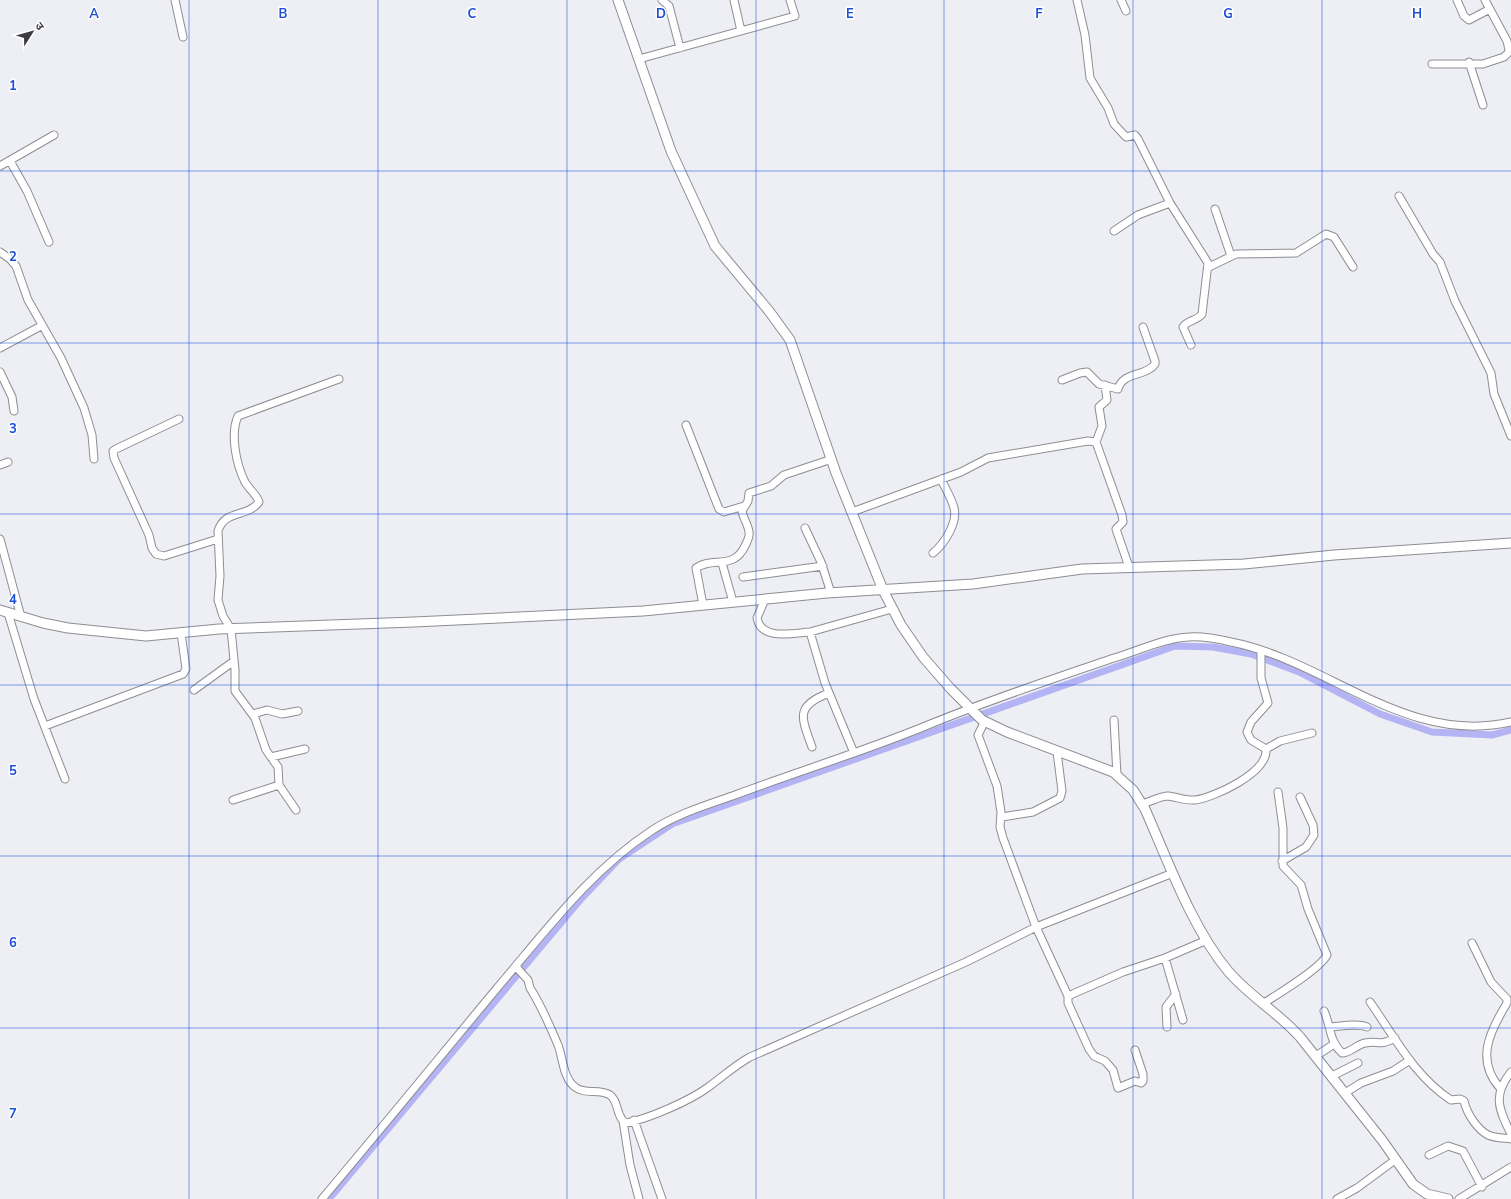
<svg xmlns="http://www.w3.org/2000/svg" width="1511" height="1199" font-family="'Nunito Sans','Noto Sans Devanagari',sans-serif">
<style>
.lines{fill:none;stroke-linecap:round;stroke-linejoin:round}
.canal{stroke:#b4b4f4;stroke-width:7}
.minor-casing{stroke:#8d8d93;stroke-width:9}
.tertiary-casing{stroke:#8d8d93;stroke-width:11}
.minor{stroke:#fff;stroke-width:7}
.tertiary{stroke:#fff;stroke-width:9}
.grid{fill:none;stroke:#1d4ed8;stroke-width:1;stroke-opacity:0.55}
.grid-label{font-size:13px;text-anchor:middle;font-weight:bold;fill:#1d4ed8;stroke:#fff;stroke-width:3;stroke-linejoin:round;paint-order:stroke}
</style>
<rect width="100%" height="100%" fill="#eeeff5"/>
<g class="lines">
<path class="canal" d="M329 1199 581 899 619 859 672 824 1175 646 1213 647 1251 654 1299 672 1380 714 1432 732 1492 735 1511 730"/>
<g class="minor-casing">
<path id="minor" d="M175 0 183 37
M662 0 669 6 680 48
M734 0 741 31
M1077 0 1085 35 1090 78 1108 108 1114 124 1126 137 1135 135 1138 139 1170 203 1208 263 1202 314C1197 321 1187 320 1183 327L1191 345
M1121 0 1126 11
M1457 0 1464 16 1469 20 1490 9
M639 59 795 16 790 0
M1469 62 1483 105
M1432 64H1483L1504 57 1508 53 1509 50 1507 41 1485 0
M10 161 27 191 49 242
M0 166 54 135
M1399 196 1433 254 1440 262 1455 301 1491 373 1494 394 1511 436
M1215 209 1231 256
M1114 231 1138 215 1170 203
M0 252 10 259 16 266 28 300 61 358 84 408 92 435 94 459
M1209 267 1236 254 1296 253 1326 234 1334 237 1353 267
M0 348 41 326
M0 372 12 397 14 411
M1062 380 1080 373 1087 372 1099 384 1118 389C1123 371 1146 377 1155 364V361L1143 327
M179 419 116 449 113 451 114 458 149 535 152 548 156 554 164 556 218 539
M686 425 719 509 724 512 744 506
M1096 442 1102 426 1099 407 1107 400 1105 385
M0 465 8 462
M852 512 961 472 988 458 1088 441 1096 442 1122 515 1123 522 1116 529 1129 567
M805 528 821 562 831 593
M0 539 21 617
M933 553C944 544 958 523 954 508 952 499 945 488 941 479
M722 563 733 602
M743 577 823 566
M765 599 757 618C761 641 793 633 810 632
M703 605 696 568C713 556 733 571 745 546 747 542 750 537 749 532 748 524 743 518 742 511L748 501 749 493 771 486 784 475 832 459
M8 613 34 699 65 779
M194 690 234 661
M253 714 267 710 282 714 298 711
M1114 720 1117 775
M985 721 978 735 997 786 1001 812 1000 827 1003 838 1036 927 1068 996
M45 726 183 674 186 669 181 633
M812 747C801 717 795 706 829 693
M1266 749 1280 741 1312 733
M854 753 825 683 810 632 892 609
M271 757 305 749
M233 800 279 785
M1142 804C1150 802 1160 796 1168 796 1177 797 1186 801 1195 800 1215 797 1268 773 1266 749L1251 740 1247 732 1251 722 1268 703 1261 678V650
M296 810 279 785 278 767 266 750 255 718 235 691V670L231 629 223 616 218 600 220 576 218 531C225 509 247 518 259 502 257 495 249 489 245 482 236 464 230 434 238 416L339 379
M1002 817 1033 812 1060 798 1062 791 1057 752
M1282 861 1306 847 1314 835 1313 825 1300 797
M1472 943 1491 982 1507 999V1003C1490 1031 1475 1060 1500 1088
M1165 958 1183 1020
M517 964V968L528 980 530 988C541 1005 550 1026 558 1045 563 1058 563 1078 575 1087 584 1095 600 1088 610 1095 619 1101 616 1118 626 1123 648 1119 689 1101 707 1088 721 1078 734 1066 750 1057L966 962 1036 927 1173 873
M1370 1002C1394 1036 1415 1077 1451 1100L1460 1099 1464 1101C1467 1114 1477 1129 1488 1135 1495 1138 1504 1138 1511 1139
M1264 1003C1278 994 1320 969 1327 955L1308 909 1301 885 1283 866V828L1278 792
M1324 1011C1331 1026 1329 1041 1342 1053 1350 1053 1356 1045 1365 1043 1380 1040 1377 1047 1395 1038
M1167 1027 1166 1007 1176 994
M1330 1027C1342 1026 1358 1023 1367 1027
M1135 1050 1143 1074V1081L1141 1083 1135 1081 1118 1088 1113 1070 1105 1061 1094 1056 1089 1049 1068 1003V996L1123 972 1165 958 1207 940
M1316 1056 1334 1044
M1511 1072C1492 1095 1499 1110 1511 1134
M1332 1076 1358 1063
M1345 1093 1361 1083 1393 1071 1410 1060
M634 1120 662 1199
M623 1121 630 1165 639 1199
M1429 1155 1448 1146 1463 1151 1482 1187
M322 1199C381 1129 439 1058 498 987 545 932 590 871 651 831 676 814 707 805 735 795 799 771 865 751 928 725 989 700 1052 679 1114 658 1138 651 1164 638 1189 637 1203 636 1218 639 1231 642 1328 661 1406 746 1511 722
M1337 1199 1357 1188 1395 1160
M1459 1199 1511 1167"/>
</g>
<g class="tertiary-casing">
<path id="tertiary" d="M618 0 671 151 715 246 769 311 790 340 836 473 883 590 901 625 923 657 950 688 982 720 1007 732 1113 772 1133 790 1145 809C1168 861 1192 928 1228 971 1249 996 1279 1013 1300 1037L1382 1140 1413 1184 1427 1194 1448 1199
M0 610 43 623 68 628 146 636 219 629 414 622 643 611 827 593 973 584 1082 569 1244 564 1334 555 1511 543"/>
</g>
<use href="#minor" class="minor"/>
<use href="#tertiary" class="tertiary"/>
</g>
<path class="grid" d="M189 0V1199M378 0V1199M567 0V1199M756 0V1199M944 0V1199M1133 0V1199M1322 0V1199M0 171H1511M0 343H1511M0 514H1511M0 685H1511M0 856H1511M0 1028H1511"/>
<g class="grid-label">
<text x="94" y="18">A</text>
<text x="283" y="18">B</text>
<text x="472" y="18">C</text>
<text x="661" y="18">D</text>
<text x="850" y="18">E</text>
<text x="1039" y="18">F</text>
<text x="1228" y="18">G</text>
<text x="1417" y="18">H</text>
<text x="13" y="90">1</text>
<text x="13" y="261">2</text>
<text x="13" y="433">3</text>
<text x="13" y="604">4</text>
<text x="13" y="775">5</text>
<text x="13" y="947">6</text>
<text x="13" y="1118">7</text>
</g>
<g transform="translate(32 32) rotate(53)" stroke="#ffffff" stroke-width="3" paint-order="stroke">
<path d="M0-3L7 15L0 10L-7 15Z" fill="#3c3c3f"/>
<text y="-6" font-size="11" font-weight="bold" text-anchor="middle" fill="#3c3c3f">उ</text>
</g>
</svg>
